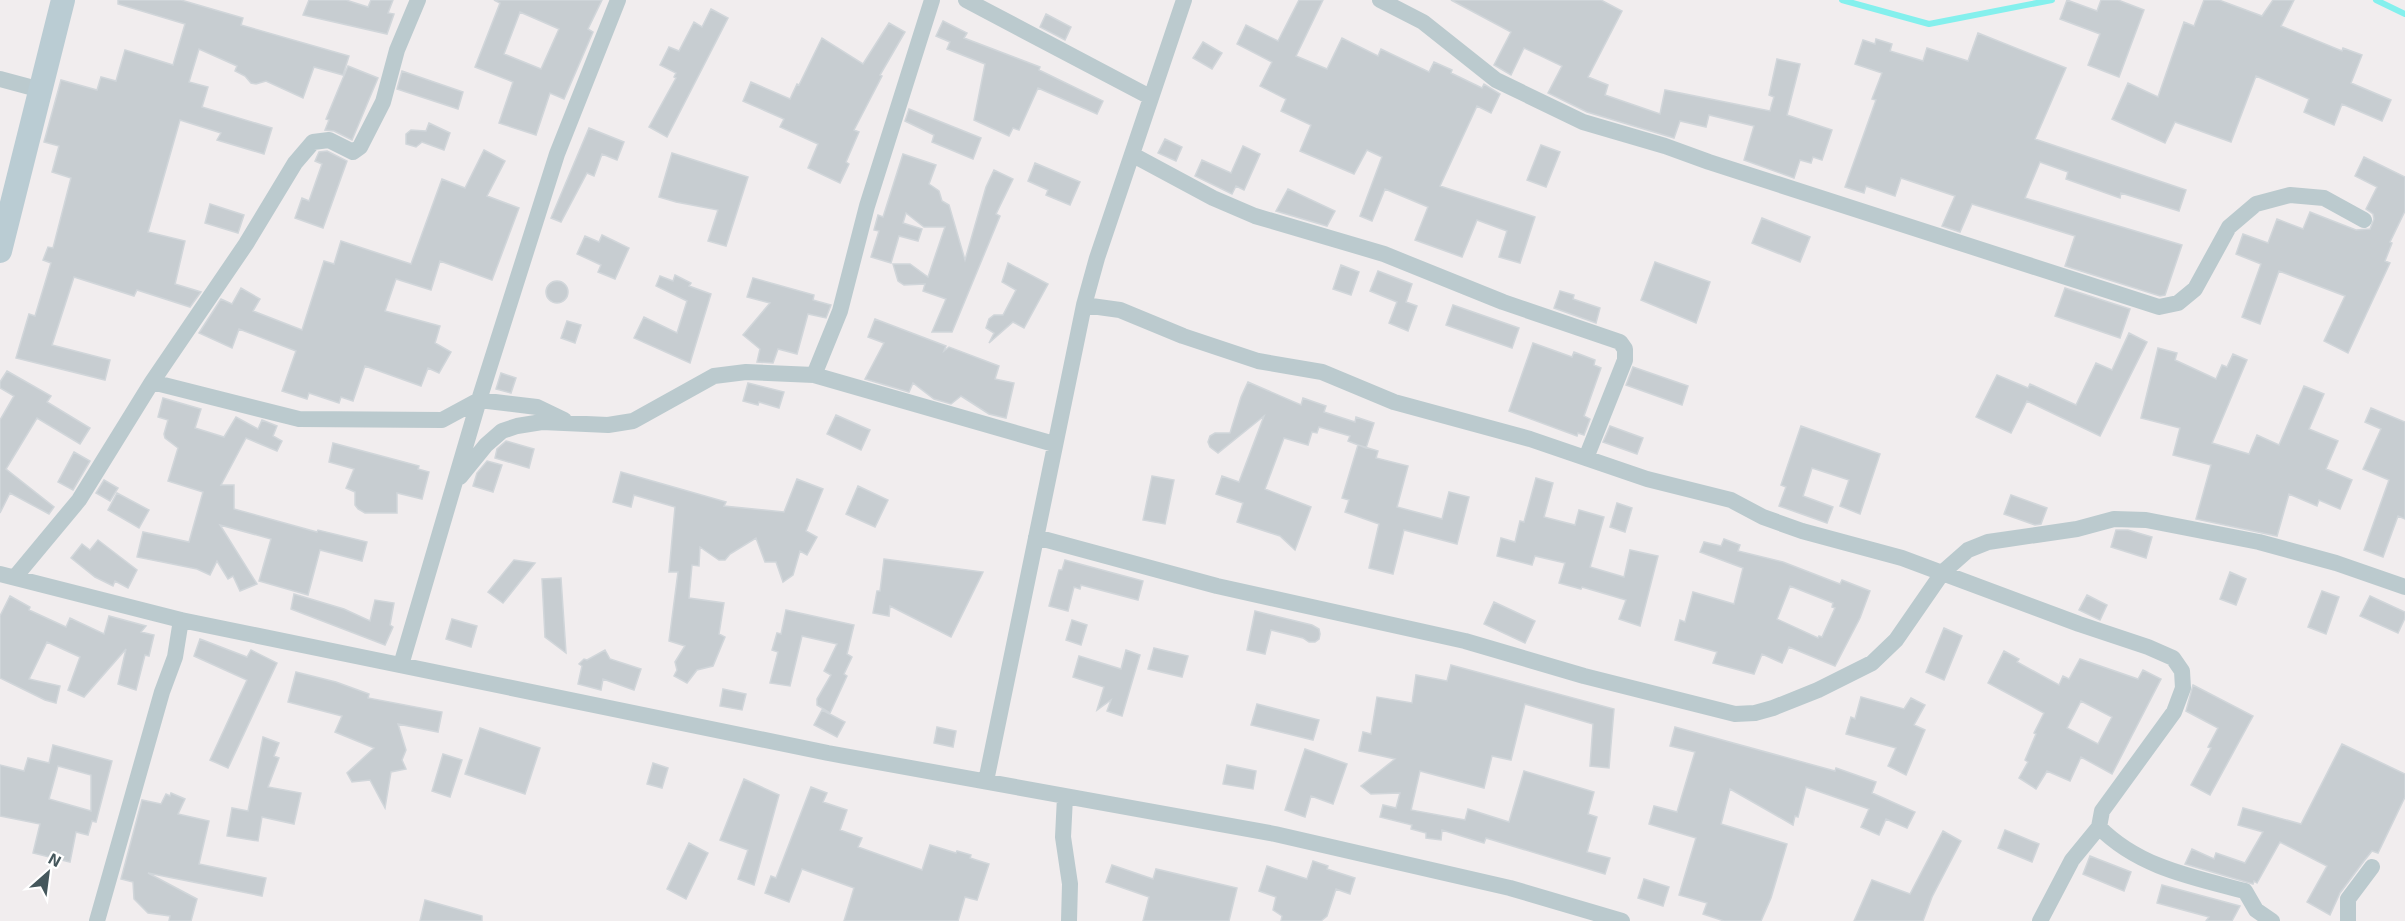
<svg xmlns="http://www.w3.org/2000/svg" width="2405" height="921" font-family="'Exo 2',sans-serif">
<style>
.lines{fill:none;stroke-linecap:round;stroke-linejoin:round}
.stream{stroke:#84f0ed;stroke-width:6}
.building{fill:#c7cdd1;stroke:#d1d6da;stroke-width:1.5;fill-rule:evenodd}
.minor{stroke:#bbcace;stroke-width:16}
.secondary{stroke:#baccd3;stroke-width:24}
</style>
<rect width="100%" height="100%" fill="#f1edee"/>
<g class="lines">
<path class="stream" d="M1842 0 1929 24 2052 0
M2376 0 2405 14"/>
</g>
<path class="building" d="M118 0H181L243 18 241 25 349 56 343 75 314 67 303 98 266 81 256 84 251 83 245 76 235 71 237 66 199 49 189 82 208 87 202 107 272 128 264 154 217 140 221 133 180 120 148 232 185 241 175 284 201 292 190 307 137 290 134 296 74 277 52 345 110 360 105 380 16 358 29 314 35 316 51 263 43 260 48 247 53 248 71 178 52 172 59 146 44 142 61 80 97 90 101 77 116 81 125 50 173 65 185 24 118 4Z
M309 0H346L368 7 371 0H393L388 13 394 14 387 34 303 15Z
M494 0H602L588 29 593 32 564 99 550 93 536 135 499 123 513 82 475 67 500 3ZM520 12 559 29 541 69 504 54Z
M1299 0H1323L1296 56 1327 69 1342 38 1378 56 1381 49 1429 72 1434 62 1452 70 1451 73 1482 88 1484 84 1500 94 1491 113 1477 106 1440 186 1535 217 1520 263 1499 257 1507 231 1477 220 1462 257 1415 240 1428 207 1385 189 1372 221 1360 216 1382 157 1367 150 1354 174 1300 151 1311 125 1281 111 1286 99 1260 86 1272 62 1237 44 1246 25 1278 41Z
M1451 0H1601L1622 11 1588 77 1608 85 1605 95 1660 114 1665 90 1770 111 1774 97 1769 95 1777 59 1800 64 1787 115 1832 130 1822 160 1813 157 1811 163 1800 160 1794 178 1744 160 1754 126 1709 115 1706 127 1680 121 1674 138 1587 112 1548 93 1562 66 1524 48 1511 75 1494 65 1511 32Z
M2067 0 2097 11 2101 0H2118L2144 10 2119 77 2088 65 2100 34 2060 19Z
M2204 0H2219L2262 16 2273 0H2294L2281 26 2342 51 2343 48 2362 55 2351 83 2391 100 2382 121 2342 104 2334 125 2304 112 2309 99 2256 76 2231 142 2175 122 2165 143 2112 119 2128 83 2158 97 2184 22 2194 26Z
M711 9 728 18 667 137 649 127 676 78 674 77 676 73 660 65 669 47 679 51 694 22 702 27Z
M1046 14 1071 27 1065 40 1040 27Z
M943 21 967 33 964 38 1040 67 1039 70 1103 101 1097 114 1038 88 1019 130 1013 128 1009 136 974 120 985 64 947 49 950 42 936 36Z
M889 23 905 32 880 75 882 76 854 130 859 132 846 162 849 164 840 183 808 168 818 144 780 127 784 119 743 101 751 82 790 99 797 84 799 85 822 38 863 64Z
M1978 33 2066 68 2035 139 2186 190 2179 211 2121 193 2120 198 2066 179 2068 172 2040 162 2025 198 2182 245 2165 295 2160 296 2065 266 2075 236 1972 204 1960 232 1942 226 1955 196 1901 178 1895 196 1866 186 1864 193 1845 187 1876 100 1872 99 1882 73 1855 64 1863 40 1875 44 1876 39 1892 44 1890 51 1923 61 1927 48 1968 61Z
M1203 42 1222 53 1212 69 1193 58Z
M348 66 378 78 352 140 334 131 325 130 329 120 326 119Z
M402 71 463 92 458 109 397 89Z
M909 109 981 138 973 159 932 142 934 135 905 121Z
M429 123 450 133 444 150 422 142 416 147 406 144V134L411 130 426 131Z
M589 128 624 142 617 160 602 154 594 176 587 173 561 222 551 218Z
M1165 139 1182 147 1176 161 1158 153Z
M1541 145 1560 152 1546 187 1527 180Z
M1243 146 1260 154 1244 190 1236 186 1232 194 1195 176 1202 160 1231 173Z
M484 150 505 161 487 196 519 208 492 280 440 261 431 290 396 279 385 311 440 326 435 343 451 352 439 373 428 368 421 386 365 366 353 401 341 397 339 403 309 393 307 399 282 391 296 351 239 329 232 348 199 333 221 299 232 304 241 288 260 299 253 311 302 330 324 261 334 264 341 241 411 264 442 179 465 188Z
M327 151 347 161 323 228 295 218 302 198 309 201 322 164 315 161 319 152Z
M672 153 748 177 726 246 708 241 718 210 676 202 659 197Z
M903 154 936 165 929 184 939 191 942 201 949 205 965 260 986 187 994 170 1013 179 996 214 1000 216 952 332H932L946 299 923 291 925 284 904 285 898 281 893 264H910L928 277 945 227H924L906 213 903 223 922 229 918 241 899 236 891 263 871 257 879 231 874 230 878 215 883 217Z
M2364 157 2405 177V211L2390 242 2392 243 2385 261 2390 263 2348 353 2324 341 2345 296 2279 271 2260 324 2242 317 2261 264 2236 254 2243 234 2268 243 2277 219 2303 229 2310 212 2356 230 2370 229 2374 219 2373 214 2366 209 2377 187 2355 176Z
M1035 163 1080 182 1070 205 1046 195 1048 190 1028 181Z
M1288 189 1335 211 1327 226 1276 211Z
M210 204 244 215 238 233 205 223Z
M1762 218 1810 237 1800 262 1752 243Z
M602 235 629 248 615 279 598 272 601 265 577 254 585 236 599 242Z
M1655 262 1710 282 1696 323 1641 300Z
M1008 263 1048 284 1024 328 1013 322 989 343 994 333 986 328 989 319 994 315H1003L1016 290 1002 282Z
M1341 265 1359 272 1351 295 1333 289Z
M1378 271 1412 284 1406 302 1417 306 1408 331 1389 323 1397 302 1370 291Z
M675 275 691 283 689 286 711 294 690 363 634 338 644 317 677 333 687 301 656 286 660 276 673 281Z
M753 278 814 295 813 300 831 305 826 318 808 314 797 354 778 349 773 363 757 362 760 349 743 335 770 303 747 297Z
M546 292a11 11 0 1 1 22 0a11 11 0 1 1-22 0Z
M2065 288 2130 309 2120 338 2055 316Z
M1560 291 1574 295 1573 299 1600 308 1596 323 1554 308Z
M1453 305 1519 328 1512 348 1446 325Z
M875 319 946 346 944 351 949 347 999 366 995 379 1014 383 1006 418 989 414 961 396 951 404 934 399 913 383 909 392 865 379 884 343 868 337Z
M567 321 581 325 575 343 561 338Z
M2129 333 2147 342 2100 436 2027 401 2011 433 1976 417 1997 375 2028 388 2030 384 2076 405 2096 363 2112 370Z
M1533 343 1572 357 1574 352 1595 360 1594 365 1601 368 1584 416 1590 419 1584 435 1578 433 1577 436 1509 411Z
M2158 348 2177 353 2175 360 2216 379 2222 365 2227 367 2233 354 2247 360 2212 443 2249 454 2257 435 2279 445 2304 386 2324 394 2309 429 2338 441 2326 469 2352 480 2340 509 2319 500 2317 506 2289 494 2277 536 2196 519 2211 465 2173 455 2180 428 2141 418Z
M1633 367 1688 386 1682 405 1626 385Z
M7 371 51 396 47 402 90 428 80 444 37 418 6 469 54 507 49 514 10 493 0 513V420L14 396 0 388V382Z
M501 373 516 378 511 393 496 389Z
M1248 382 1301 405 1303 398 1326 406 1324 412 1355 422 1356 417 1374 423 1366 448 1348 441 1350 436 1319 427 1317 433 1312 432 1308 445 1284 438 1265 489 1311 507 1295 550 1280 536 1237 522 1243 503 1216 494 1222 476 1239 482 1264 416 1218 453 1210 447 1208 442 1210 436 1215 433H1230L1241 397Z
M748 383 784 392 779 408 759 402 758 405 743 401Z
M163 398 201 409 195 428 224 437 236 417 258 429 262 420 277 426 273 436 282 441 277 451 246 438 221 485H234V509L317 532 318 530 367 542 362 561 320 550 308 595 259 581 271 539 220 525 257 584 240 591 233 576 228 579 217 561 210 575 197 569 137 557 143 532 189 542 203 492 168 481 178 448 165 438 164 434 168 420 158 417Z
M2371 408 2405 422V519L2398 516 2383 557 2364 550 2389 480 2363 469 2381 429 2365 422Z
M836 415 870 430 861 450 827 434Z
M1610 426 1643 438 1637 454 1603 442Z
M1801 426 1880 454 1860 514 1840 506 1849 480 1812 468 1803 496 1833 507 1827 523 1779 506 1786 487 1781 485Z
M506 441 534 449 529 468 495 458 497 449Z
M333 443 419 466 418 469 429 472 422 499 397 493V513H365L358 509 355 505V492L346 488 354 469 329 462Z
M1358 445 1378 451 1376 458 1408 466 1397 507 1442 519 1449 492 1469 497 1457 544 1404 530 1393 574 1369 568 1379 524 1345 512 1349 500 1342 498Z
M74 452 90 461 73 490 58 482Z
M487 461 502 465 493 492 473 486 477 473Z
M621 472 726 502 724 506 784 512 797 479 823 489 806 531 817 537 807 555 800 551 793 575 783 582 776 562H765L756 538 730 554 725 560H719L700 547 699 566 692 565 689 598 724 603 719 634 725 637 713 666 697 670 687 683 674 676 677 670 675 662 685 646 669 641 678 572H669L675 507 634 495 631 507 613 502Z
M1152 476 1174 480 1165 524 1143 520Z
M1536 478 1553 483 1544 517 1575 525 1579 510 1604 517 1590 567 1624 577 1630 550 1658 556 1640 626 1619 619 1626 600 1582 587 1581 589 1559 583 1565 563 1535 556 1532 565 1497 556 1501 538 1515 542 1520 521 1524 522Z
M104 480 118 488 110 501 96 493Z
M858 486 888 500 875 527 846 514Z
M117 493 149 510 139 528 108 510Z
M2011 495 2047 508 2041 524 2035 525 2004 514Z
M1617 503 1632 508 1625 532 1610 527Z
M2116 530H2128L2152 537 2146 558 2111 547Z
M1724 539 1740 545 1738 551 1783 562 1840 584 1842 580 1870 591 1860 618 1835 666 1789 647 1782 663 1762 654 1754 674 1713 663 1717 652 1675 640 1680 620 1685 622 1693 592 1734 604 1743 568 1700 552 1704 542 1721 546ZM1790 586 1833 603 1832 607 1835 608 1822 637 1819 636 1818 638 1777 619Z
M98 540 137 570 128 588 115 581 113 586 95 577 71 558 82 544 90 550Z
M884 559 983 572 951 637 890 606 889 616 873 613 877 591H880Z
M514 560 535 563 503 603 488 592Z
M1065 560 1143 581 1138 600 1081 585 1080 589 1074 587 1068 611 1049 606 1059 570H1062Z
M2230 572 2246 579 2236 605 2220 599Z
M561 578 566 653 545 637 542 579Z
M2322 591 2339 597 2326 634 2308 627Z
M294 594 344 609 370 621 375 600 394 603 390 625 393 627 385 645 291 609Z
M2087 595 2107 605 2100 620 2079 610Z
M10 596 30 607 29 610 66 627 70 618 104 634 109 616 146 626 141 632 154 635 149 656 145 655 136 690 118 684 126 649 84 697 68 690 80 657 47 642 29 679 60 686 56 703 45 700 0 678V616Z
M2370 596 2405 612V618L2398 633 2360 616Z
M1494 602 1535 621 1525 643 1484 624Z
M786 610 854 625 847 654 852 657 844 674 847 676 830 713 817 705V699L831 675 824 671 837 644 802 636 790 686 770 683 778 652 772 650 777 633 781 634Z
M1255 611 1312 625 1319 629 1320 634 1319 639 1315 642H1309L1303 638 1271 630 1265 654 1247 650Z
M452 619 477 626 471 647 446 639Z
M1072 620 1087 625 1081 645 1066 640Z
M1944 628 1962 636 1944 680 1926 672Z
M200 639 247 657 251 650 277 663 228 768 210 760 247 680 194 656Z
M1154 648 1188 656 1182 677 1148 669Z
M605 650 610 659 641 669 634 690 603 679 601 690 578 684 582 666 579 664 584 659 587 660Z
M1126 650 1140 655 1122 716 1107 711 1111 700 1097 710 1104 687 1073 677 1079 656 1121 669Z
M2004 651 2019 659 2017 662 2059 685 2063 676 2069 679 2080 659 2138 679 2143 670 2161 679 2112 774 2081 757 2070 781 2047 771 2036 789 2019 778 2028 762 2025 760 2036 734 2034 733 2044 713 1988 683ZM2081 701 2112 717 2098 744 2067 728Z
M1451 665 1614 709 1609 768 1590 766 1593 724 1525 704 1511 760 1492 756 1484 788 1420 771 1411 810 1465 820 1468 809 1509 822 1524 771 1594 792 1588 814 1597 817 1587 852 1610 858 1605 874 1486 838 1484 843 1442 830 1441 840 1426 838V833L1411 829 1412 825 1380 817 1383 805 1396 808 1400 793 1371 794 1361 786 1395 759 1359 751 1363 732 1371 734 1377 697 1412 703 1416 675 1447 681Z
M296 672 336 682 369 694 368 698 442 712 438 732 398 724 406 750 402 760 406 769 391 772 385 808 370 780 352 782 347 773 374 748 335 732 342 716 288 702Z
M2193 685 2253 716 2210 795 2191 785 2211 748 2208 747 2218 728 2186 711Z
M723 689 746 694 742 710 720 706Z
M1861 697 1904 709 1911 698 1925 705 1914 725 1925 730 1906 775 1888 766 1896 748 1846 734 1851 717 1855 719Z
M1257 704 1319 720 1313 740 1251 725Z
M822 710 845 722 837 737 814 725Z
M937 727 956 731 953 747 934 743Z
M1675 727 1835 771 1836 768 1876 782 1872 793 1915 812 1907 828 1886 819 1879 835 1861 827 1869 809 1806 787 1798 817 1795 816 1793 825 1730 789 1721 824 1787 844 1771 898 1761 921H1724L1703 914 1707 903 1679 895 1696 838 1649 824 1654 806 1677 812 1695 752 1670 746Z
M480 728 540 748 525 794 465 774Z
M263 737 279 743 274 756 279 758 268 787 301 793 294 824 262 817 258 841 227 836 232 808 248 811Z
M2342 744 2405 774V797L2378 853 2372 851 2364 861 2340 893 2330 915 2307 902 2327 866 2280 842 2257 883 2254 881 2253 884 2185 864 2192 849 2214 859 2216 853 2245 863 2263 832 2238 825 2243 808 2301 824Z
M53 745 112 761 96 822 92 821 88 835 76 832 70 862 33 853 40 824 0 816V765L24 771 28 758 49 763ZM58 766 91 775V811L49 799Z
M1305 749 1347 764 1333 804 1311 796 1305 817 1285 810Z
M443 754 462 760 450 797 432 791Z
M653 763 668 768 662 788 647 784Z
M1227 765 1256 771 1253 789 1223 784Z
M744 779 779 795 754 885 738 879 748 850 720 840Z
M811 787 827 793 823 802 847 810 840 830 862 838 858 847 922 870 930 845 956 853 957 851 971 855 970 858 989 864 977 900 965 897 958 921H844L854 888 802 869 789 902 765 893 771 876 776 878Z
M171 793 185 799 178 814 209 821 199 864 266 878 262 896 148 873 197 899 191 921H169L170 916 148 913 134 899 133 882 121 879 142 800 161 804 166 794 170 796Z
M2005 830 2039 844 2032 862 1998 848Z
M1943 831 1961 841 1932 897 1923 921H1854L1872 880 1910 894Z
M689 843 708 853 686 899 667 889Z
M2090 856 2131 872 2124 891 2083 874Z
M1313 861 1328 866 1327 869 1355 878 1350 894 1336 889 1327 916 1321 921H1281L1282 916 1273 910 1276 897 1259 891 1267 866 1307 879Z
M1112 865 1153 879 1156 869 1237 888 1229 921H1143L1149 897 1106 882Z
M1644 879 1669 887 1663 906 1638 898Z
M2162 885 2240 906 2232 921H2206L2209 917 2157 903Z
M425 900 482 916V921H420Z"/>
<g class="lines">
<path class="minor" d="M966 0 1150 97
M1380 0 1423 22 1496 80 1583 122 1665 146 1709 162 2159 307 2178 303 2195 289 2229 227 2256 204 2290 195 2324 198 2364 220
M0 79 41 90
M1133 155 1213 198 1255 216 1384 254 1503 302 1620 342 1625 349V360L1586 458
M1084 305 1120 310 1183 336 1258 361 1322 372 1394 402 1530 439 1647 479 1731 500 1763 517 1802 531 1902 558 2079 624 2148 647 2173 658 2182 671 2183 688 2174 712 2102 811 2099 827C2138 867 2192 877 2245 891L2256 910 2272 921
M814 375 840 311 867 206 932 0
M152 382 299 419 442 420 479 400 537 407 564 420
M460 477 486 445 502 431 517 426 542 422 608 425 633 421 714 376 746 372 814 375 1054 444
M1036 537 1217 586 1465 641 1584 676 1735 714 1755 713 1773 708 1818 690 1872 663 1896 640 1943 572 1968 550 1988 542 2077 529 2114 519 2146 520 2259 542 2336 563 2405 587
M0 574 181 620 828 753 1275 834 1510 888 1622 921
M15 577 79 500 152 382 246 244 295 163 313 142 329 140 353 152 360 147 383 102 397 50 418 0
M401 665 479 400 557 154 618 0
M986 781 1084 305 1097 258 1184 0
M1065 797 1063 837 1070 884 1069 921
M97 921 162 692 175 657 181 620
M2040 921 2072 860 2099 827
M2348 921V899L2372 867"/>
<path class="secondary" d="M0 251 63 0"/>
</g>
<g transform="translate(48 873) rotate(28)" stroke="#ffffff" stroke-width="4.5" paint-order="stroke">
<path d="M0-4.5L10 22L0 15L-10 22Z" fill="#45575c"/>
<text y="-9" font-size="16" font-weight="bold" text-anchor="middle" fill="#45575c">N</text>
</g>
</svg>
